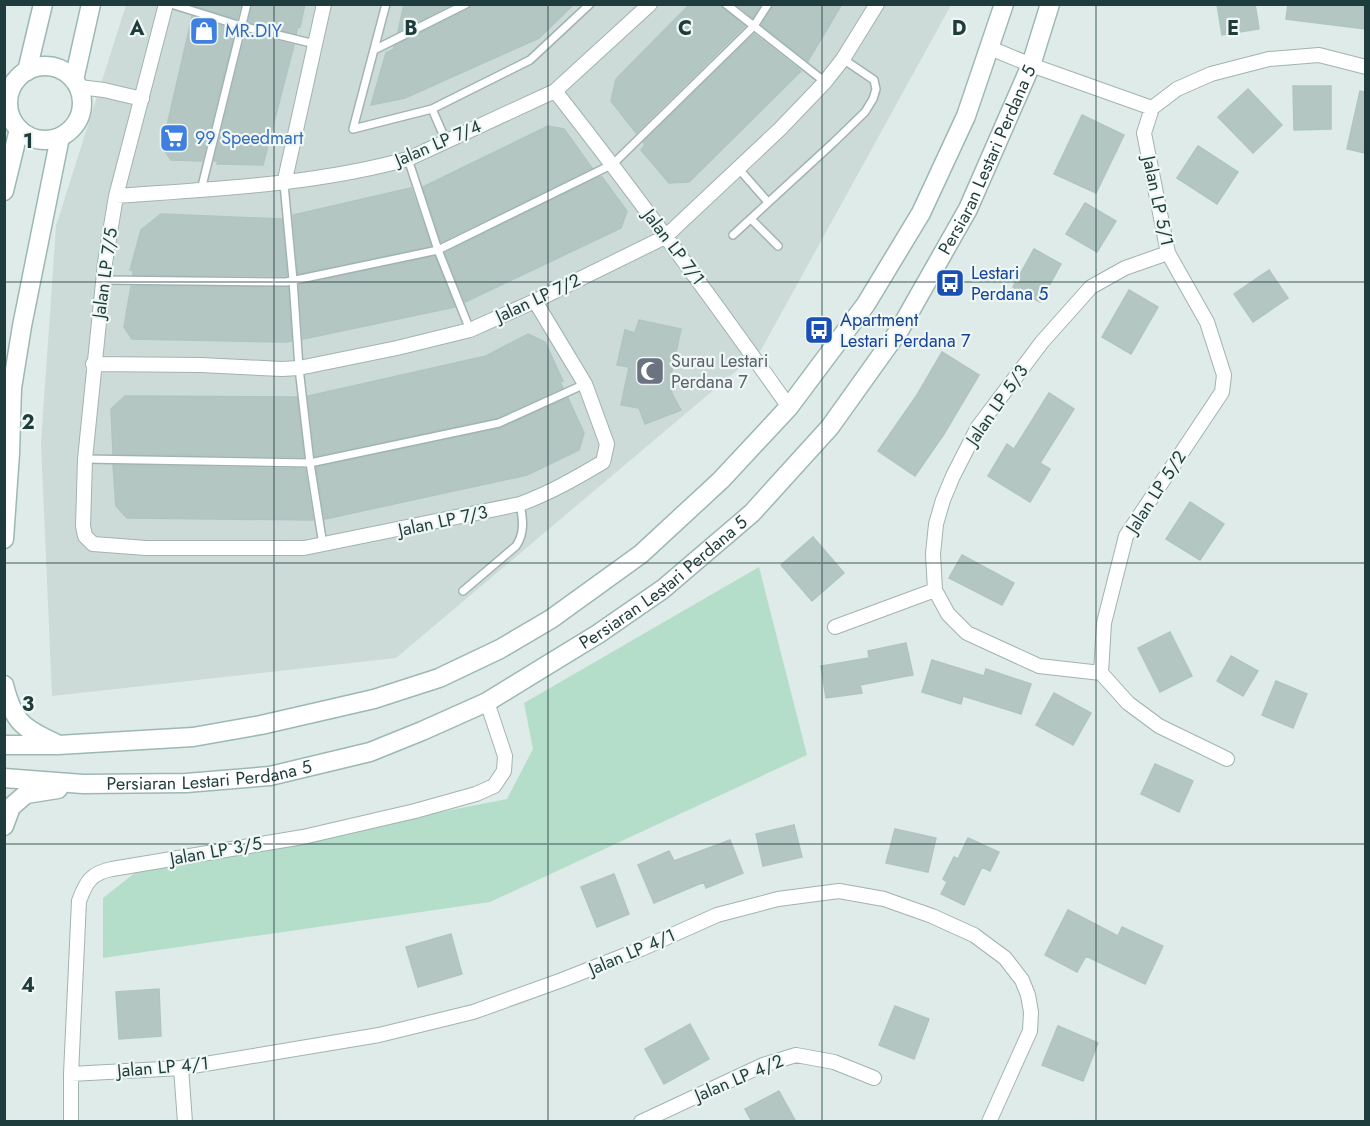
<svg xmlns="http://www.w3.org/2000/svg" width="1370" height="1126" font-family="Jost,sans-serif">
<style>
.built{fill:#ccdbd8}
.green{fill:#b5deca}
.building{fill:#b3c6c2;stroke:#b0c5c2;stroke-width:1.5}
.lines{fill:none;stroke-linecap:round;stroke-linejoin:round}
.lane-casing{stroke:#a1b3b1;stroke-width:10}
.street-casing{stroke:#a1b3b1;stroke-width:16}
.secondary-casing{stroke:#9cb8b4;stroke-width:21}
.lane{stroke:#fff;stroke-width:7}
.street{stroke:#fff;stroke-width:14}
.secondary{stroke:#fff;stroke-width:18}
.grid{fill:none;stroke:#1e3c3b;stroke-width:1.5;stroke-opacity:0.55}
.labels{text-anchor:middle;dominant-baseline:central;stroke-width:4.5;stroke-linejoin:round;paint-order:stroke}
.shop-label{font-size:18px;fill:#366cbe;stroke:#eff7f5;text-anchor:start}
.street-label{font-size:18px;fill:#1e3c3b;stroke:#eff7f5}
.transit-label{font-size:18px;fill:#164399;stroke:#eff7f5;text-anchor:start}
.worship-label{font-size:18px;fill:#5b616d;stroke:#eff7f5;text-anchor:start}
.grid-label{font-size:20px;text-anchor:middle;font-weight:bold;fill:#1e3c3b;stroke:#eff7f5;stroke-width:4.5;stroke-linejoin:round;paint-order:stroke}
</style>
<rect width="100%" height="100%" fill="#deebe8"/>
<path class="built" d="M126 5H951L761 350 396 658 52 696 41 443 56 226Z"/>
<path class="green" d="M759 567 807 755 490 902 103 958V898L136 872 507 799 533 749 524 703Z"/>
<path class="building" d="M195 4H241L237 19 195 6Z
M253 4H305L300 27 298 26 296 34 248 22Z
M404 4H452L398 32Z
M472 4H574L539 38 405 98 371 105 386 53 394 49V46L469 9Z
M690 4H721L723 8 745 26 636 133 611 101 616 79Z
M736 4H761L753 18Z
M774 4H842L808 61 761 25Z
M1217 4H1255L1259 29 1222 35Z
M1288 4H1365V29L1286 19Z
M192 17 235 30 202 161 171 160 162 147Z
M246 33 294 45 263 165 217 164 218 161H214Z
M754 34 801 71 689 182 669 183 641 150 645 145 643 142Z
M1293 86H1331V129L1294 130Z
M1248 89 1282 125 1253 153 1218 117Z
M1360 91 1365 92V153L1347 149Z
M1082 115 1124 135 1096 193 1054 174Z
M548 126 564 129 592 168 441 242 423 187Z
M1198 146 1238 172 1217 204 1177 178Z
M598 177H602L627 211 621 228 465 302 445 253Z
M411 188 431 246 298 274 293 215Z
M1085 203 1116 221 1097 252 1066 234Z
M161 214 282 219 287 276 133 275V270H130L141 230Z
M1034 249 1061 264 1040 302 1013 287Z
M435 256 455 307 303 339 299 285Z
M1269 270 1288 298 1253 322 1234 294Z
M131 286 288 287 292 341 286 342 132 339 124 327Z
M1129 290 1158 307 1131 354 1102 337Z
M639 320 681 329 671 376 672 394 681 410 645 424 639 408 621 405 629 367 617 365 625 330 635 333Z
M528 334 545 342 563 381 560 382 563 388 497 418 315 456 308 396 486 356Z
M942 352 979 375 944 434 915 476 878 451 917 395Z
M1049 393 1074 409 1040 463 1050 469 1030 502 988 476 1007 444 1014 449Z
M125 396 297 397 304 457 113 454 111 409Z
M568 398 584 433 579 450 527 475 325 519 316 467 500 428Z
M113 465 305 469 313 520 127 518 116 506Z
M1190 502 1224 524 1200 560 1166 539Z
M813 537 844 573 812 601 781 565Z
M962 555 1014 583 1002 605 949 578Z
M1170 632 1192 676 1160 692 1138 648Z
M906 643 913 675 860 685 862 693 826 698 821 666 869 658 868 651Z
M1231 656 1258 671 1243 696 1217 681Z
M932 660 984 676 986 669 1031 684 1021 714 963 696 961 704 922 692Z
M1276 681 1307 694 1293 728 1262 715Z
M1054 693 1091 713 1073 745 1036 725Z
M1155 764 1193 781 1179 812 1141 794Z
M794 825 802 857 763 866 756 834Z
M895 829 936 838 928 872 886 863Z
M968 838 999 852 990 871 982 867 964 905 941 894 947 882 943 879 954 857 958 859Z
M730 840 743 873 706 888 704 882 654 903 638 865 669 851 674 861Z
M614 874 629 914 597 927 581 887Z
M1068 910 1118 936 1122 927 1163 946 1145 984 1086 956 1077 972 1045 955Z
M451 934 462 974 418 987 406 947Z
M159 989 161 1036 119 1039 116 992Z
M895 1006 929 1019 914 1059 879 1045Z
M690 1024 709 1059 664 1084 645 1049Z
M1058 1026 1098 1043 1083 1081 1042 1065Z
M779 1091 796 1122H752L745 1109Z"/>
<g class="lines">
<g class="lane-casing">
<path id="lane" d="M171 4 241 26 315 44
M386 4 353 129 432 109 530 60 590 4
M726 4 825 82
M374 50 466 4
M432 109 446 141
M408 159 438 250 470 330
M738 168 768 202
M284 184 293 280 299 368 310 463 323 545
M201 190 247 4
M751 219 778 246
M733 235 833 143 865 112 873 99 876 89 874 80 843 59
M103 280 286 282 438 250 613 164 754 26 768 4
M85 459 310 463 499 423 585 384
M463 591 516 546C525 533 523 519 520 504"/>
</g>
<g class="street-casing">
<path id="street" d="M166 4 116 196 105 263 85 459 83 526 85 536 93 544 146 548H304L520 504C550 493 576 478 603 462L607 444 585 384 535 301
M990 48 1031 65 1152 108
M79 87 104 90 142 99
M555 91C636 194 713 300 789 407
M284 184 324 4
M116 196C214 189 313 185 408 159L555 91 650 4
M93 364 201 365 282 369 299 368 397 348 470 330 535 301 665 237 780 129 825 82 843 59 877 4
M935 590 948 614 967 633 1039 666 1101 673 1128 703 1159 726 1227 759
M835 627 935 590 933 554 936 524 943 500 953 476 978 427 1042 342 1091 287 1125 268 1168 253
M1101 673 1104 623 1126 536 1222 392 1224 375 1207 322 1168 253 1144 133 1152 108 1177 89 1211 74 1269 59 1319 55 1366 67
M181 1068 185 1122
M71 1074 181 1068 379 1035 473 1012 562 980 641 949 717 915 778 899 839 891 884 899 932 916 974 935 1005 958 1022 980 1028 995 1031 1012 1030 1031 989 1122
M71 1122V1074L79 901C86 882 91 873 112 869L303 837 415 811 476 794 494 786 504 771 505 756 487 702
M641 1122 763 1065 796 1055 834 1062 874 1078"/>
</g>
<g class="secondary-casing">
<g id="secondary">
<circle cx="45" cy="103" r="37"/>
<path d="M27 71 43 4"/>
<path d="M74 80 91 4"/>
<path d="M4 191 19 129"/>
<path d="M4 539 10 453 12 388 22 326 60 137"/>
<path d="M4 685C13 721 22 728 55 743"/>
<path d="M4 745H58L193 737 261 725 374 699 439 678 500 649 551 619 641 554 721 480 789 407 866 304 921 213 966 116 1004 4"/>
<path id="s1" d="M4 778 83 784 186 783 270 776 370 752 422 731 487 702 598 634 663 589 752 513 830 427 900 329 968 209 1031 65 1050 4"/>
<path d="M4 826 11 807 26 794 58 789"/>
</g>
</g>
<use href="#lane" class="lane"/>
<use href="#street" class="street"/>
<use href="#secondary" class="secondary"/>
</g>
<path class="grid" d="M274 4V1122M548 4V1122M822 4V1122M1096 4V1122M4 282H1366M4 563H1366M4 844H1366"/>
<defs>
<g id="shop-square" transform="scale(1.5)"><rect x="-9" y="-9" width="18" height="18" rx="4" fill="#3f7fe0" stroke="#eff7f5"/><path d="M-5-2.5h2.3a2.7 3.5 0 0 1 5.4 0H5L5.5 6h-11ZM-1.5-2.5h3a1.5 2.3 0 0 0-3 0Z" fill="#fff"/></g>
<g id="supermarket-square" transform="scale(1.5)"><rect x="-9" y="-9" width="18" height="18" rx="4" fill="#3f7fe0" stroke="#eff7f5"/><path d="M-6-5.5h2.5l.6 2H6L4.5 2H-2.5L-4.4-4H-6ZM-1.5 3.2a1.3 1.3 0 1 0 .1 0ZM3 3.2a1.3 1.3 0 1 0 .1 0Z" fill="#fff"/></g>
<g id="bus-square" transform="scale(1.5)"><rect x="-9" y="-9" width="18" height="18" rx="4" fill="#1a4fb4" stroke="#eff7f5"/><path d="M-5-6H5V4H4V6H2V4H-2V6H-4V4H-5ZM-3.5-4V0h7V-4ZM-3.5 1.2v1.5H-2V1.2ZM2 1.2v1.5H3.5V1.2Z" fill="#fff"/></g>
<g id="mosque-square" transform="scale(1.5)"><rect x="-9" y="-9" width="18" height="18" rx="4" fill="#6b7280" stroke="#eff7f5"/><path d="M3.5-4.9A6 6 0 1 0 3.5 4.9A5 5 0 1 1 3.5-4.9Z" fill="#fff"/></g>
</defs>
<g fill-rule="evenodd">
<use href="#shop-square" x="204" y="31"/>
<use href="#supermarket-square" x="174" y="138"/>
<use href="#bus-square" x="950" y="283"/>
<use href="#bus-square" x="819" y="330"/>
<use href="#mosque-square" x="650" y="371"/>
</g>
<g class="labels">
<g class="shop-label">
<text x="225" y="31">MR.DIY</text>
<text x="195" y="138">99 Speedmart</text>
</g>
<g class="street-label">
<text transform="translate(438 143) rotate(-23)">Jalan LP 7/4</text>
<text stroke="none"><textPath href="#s1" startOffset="1250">Persiaran Lestari Perdana 5</textPath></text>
<text transform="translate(1158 201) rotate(78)">Jalan LP 5/1</text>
<text transform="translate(674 247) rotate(53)">Jalan LP 7/1</text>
<text transform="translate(105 273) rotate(-82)">Jalan LP 7/5</text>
<text transform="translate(538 298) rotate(-25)">Jalan LP 7/2</text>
<text transform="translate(997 405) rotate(-55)">Jalan LP 5/3</text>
<text transform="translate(1156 492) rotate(-57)">Jalan LP 5/2</text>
<text transform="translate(443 521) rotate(-12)">Jalan LP 7/3</text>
<text stroke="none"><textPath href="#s1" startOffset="710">Persiaran Lestari Perdana 5</textPath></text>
<text stroke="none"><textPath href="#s1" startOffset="206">Persiaran Lestari Perdana 5</textPath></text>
<text transform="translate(216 851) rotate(-10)">Jalan LP 3/5</text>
<text transform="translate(632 952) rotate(-23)">Jalan LP 4/1</text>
<text transform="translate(163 1067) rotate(-5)">Jalan LP 4/1</text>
<text transform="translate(739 1078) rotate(-23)">Jalan LP 4/2</text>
</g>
<g class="transit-label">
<text x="971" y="273">Lestari<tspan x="971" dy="21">Perdana 5</tspan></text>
<text x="840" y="320">Apartment<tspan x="840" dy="21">Lestari Perdana 7</tspan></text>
</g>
<g class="worship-label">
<text x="671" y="361">Surau Lestari<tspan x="671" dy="21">Perdana 7</tspan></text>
</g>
</g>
<g class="grid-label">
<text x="137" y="35">A</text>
<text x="411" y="35">B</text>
<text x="685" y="35">C</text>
<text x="959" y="35">D</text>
<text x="1233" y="35">E</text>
<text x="28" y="148">1</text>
<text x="28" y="429">2</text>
<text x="28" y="711">3</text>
<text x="28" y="992">4</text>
</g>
<rect width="1370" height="1126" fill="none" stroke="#1e3c3b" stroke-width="12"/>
</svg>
